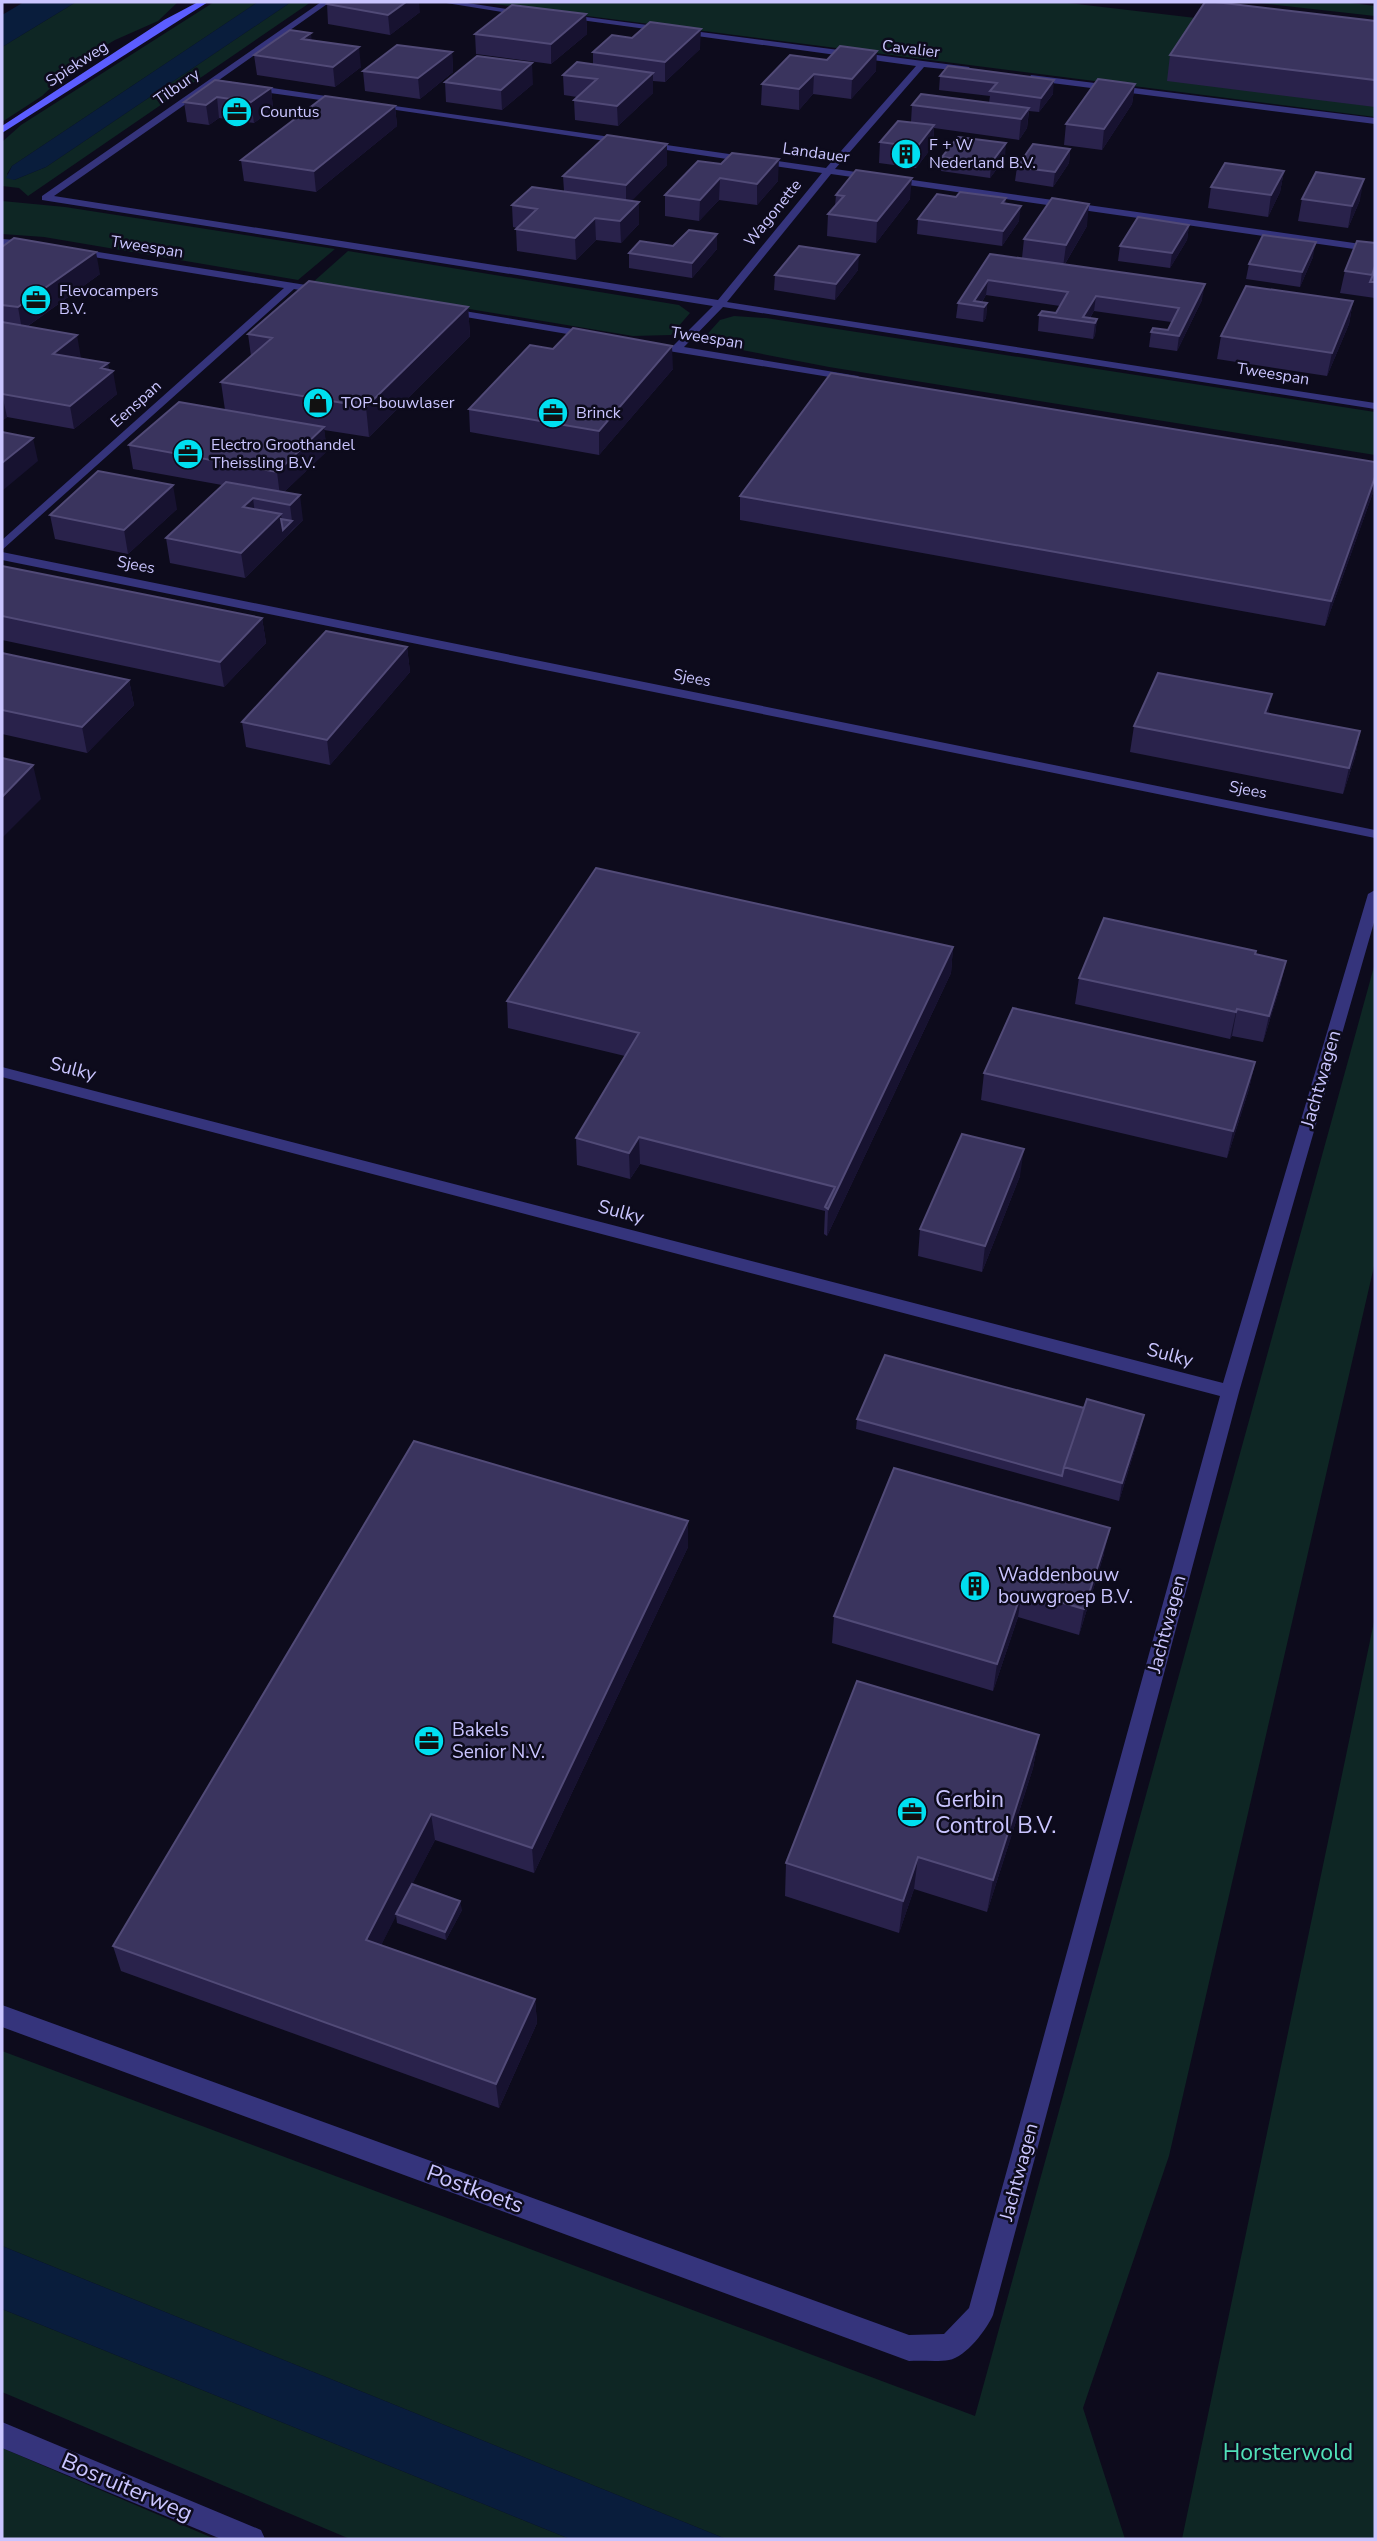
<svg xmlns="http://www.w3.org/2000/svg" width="1377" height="2541" font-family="'Nunito Sans',sans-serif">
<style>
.green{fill:#0e2624}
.water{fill:#091d3c}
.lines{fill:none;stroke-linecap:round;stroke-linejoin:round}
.minor{fill:#35347c;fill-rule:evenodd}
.secondary{fill:#5c5dff;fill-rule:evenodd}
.wall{fill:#29224b}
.shaded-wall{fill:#171230}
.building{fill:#3a345e;stroke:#514a77;stroke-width:2}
.labels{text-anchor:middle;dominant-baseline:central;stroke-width:5;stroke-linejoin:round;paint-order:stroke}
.far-street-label{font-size:16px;fill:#cac5ff;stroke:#0d0b1c}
.far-poi-label{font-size:16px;fill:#cac5ff;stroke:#0d0b1c;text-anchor:start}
.street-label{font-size:19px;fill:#cac5ff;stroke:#0d0b1c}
.poi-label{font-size:19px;fill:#cac5ff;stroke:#0d0b1c;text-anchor:start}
.near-poi-label{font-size:23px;fill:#cac5ff;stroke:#0d0b1c;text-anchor:start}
.near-street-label{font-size:23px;fill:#cac5ff;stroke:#0d0b1c}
.near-park-label{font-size:23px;fill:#50e0b8;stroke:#0d0b1c}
</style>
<rect width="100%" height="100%" fill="#0d0b1c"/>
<path class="green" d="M76 2H178L158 21 115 40 51 78 59 80 42 96 2 122V47Z
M214 2H258L12 166 7 174 14 180 46 167 291 2H311L28 196 19 188 2 186V142L21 125Z
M478 2H1060L1375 39V117Z
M1250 2H1344L1375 6V16Z
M2 201 65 207 335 249 298 280 44 237 2 234Z
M348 251 679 305 690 313 671 335 633 336 312 283Z
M734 316 766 318 1375 412V455L829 367 706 343 703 339 720 320Z
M1375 963V1262L1169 2156 1083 2408 1125 2539H726L2 2246V2051L975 2416Z
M1375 1617V2539H1182Z
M2 2309 570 2539H350L2 2392Z
M2 2448 215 2539H2Z"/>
<path class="water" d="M24 2H76L2 47V15Z
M258 2H291L46 167 14 180 6 178 12 166Z
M2 2246 726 2539H570L2 2309Z"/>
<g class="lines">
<path class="minor" d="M321 2H330L219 80 346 99 349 104 213 85 54 196 718 300 822 173 369 106 374 103 826 168 916 66 559 17 563 14 969 67 972 72 924 67 835 169 1375 246V252L831 174 727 302 1375 403V409L723 307 684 347 858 376 860 378 854 381 650 348 645 345 650 342 673 346 713 306 42 200V196Z
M440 2H461L532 13 528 16Z
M1031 75 1375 118V124L1028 80Z
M2 239 31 241 36 244 31 247 2 245Z
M73 248 325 288 330 291 325 294 294 289 2 550V540L284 288 69 253V249Z
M446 308 591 332 596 335 591 338 442 313 441 311Z
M2 552 1375 830V838L2 560Z
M1375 890V919L1239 1392 993 2315C987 2329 966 2357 949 2360 937 2362 922 2360 909 2361L2 2027V2005L909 2335 944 2334 969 2308 1220 1396 2 1077V1067L1223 1383 1368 894Z
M2 2422 261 2530 265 2539H221L2 2448Z"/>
<path class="secondary" d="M198 2H208L2 133V126L164 20Z"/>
</g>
<path class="wall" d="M327 4 420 12 390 35 328 24Z
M586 14 587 34 551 64 476 54 475 34Z
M1375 21V107L1167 81 1170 55Z
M632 38 700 49 665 82 653 81V93L618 126 575 120 574 100 577 97 564 95 563 75 593 64V52Z
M312 41 361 67 335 87 257 75 254 55Z
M452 52 453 72 420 99 365 91 363 71Z
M827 60 876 71 851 99 813 94 799 110 761 105 762 84Z
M948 66 1053 94 1039 112 1029 111 1027 128 1019 140 934 128 933 146 916 168 879 163 880 142 911 122 912 105 989 103 990 96 939 90 940 76Z
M445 82 533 84 502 110 446 102Z
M1135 84 1132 104 1102 150 1064 145 1066 124Z
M271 88 273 109 254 123 219 118 209 125 187 122 184 102Z
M395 106 397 126 316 192 244 181 241 160Z
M667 144V165L631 201 639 202V224L621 243 596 240 576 260 517 251 516 229 517 228 513 227 512 205 564 191 563 176Z
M1070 149 1069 163 1053 187 1015 181 1017 167Z
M942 157 1005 158 990 178 941 171Z
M698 161 778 181 757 205 719 200 699 221 665 216V195Z
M1284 171 1280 192 1268 217 1208 208 1211 187Z
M836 195 910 199 876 243 827 236 828 214 835 206Z
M956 197 1006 198 1005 204 1019 221 1002 246 917 234 918 219Z
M1302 199 1360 200 1348 228 1298 221Z
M1189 225 1187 240 1170 268 1118 261 1120 246Z
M1087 226 1065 264 1202 300 1177 351 1149 347 1151 332 1168 330 1171 322 1094 311 1090 318 1097 319 1095 335 1093 339 1038 331 1039 315 1056 313 1060 306 986 295 982 302 987 303 986 318 983 322 956 318 958 303 990 254 1022 258 1024 239Z
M1375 243V298L1340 293 1345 271Z
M673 246 717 249 692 278 629 268V253Z
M2 247 100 274 28 326 81 358H80L109 370 117 394 74 429 7 417 2 421Z
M1313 257 1300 287 1246 279 1249 264Z
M858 270 835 300 774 290 775 275Z
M1353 301 1349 324 1327 376 1217 359 1221 336Z
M468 307 470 336 369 437 324 430 327 451 284 492 303 520 245 578 170 563 166 538 222 485 133 469 129 445 225 410 221 382 251 356 248 334Z
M673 369 599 455 470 432 469 409Z
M1375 462V487L1325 626 740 520V496Z
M177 509 128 554 55 539 50 515Z
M2 566 262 618 266 643 224 687 2 640Z
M407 647 410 672 330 765 246 747 242 722Z
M2 653 129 680 134 705 87 753 2 734Z
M1272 694 1268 713 1360 731 1355 757 1343 794 1130 752 1134 726Z
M953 947 951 973 827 1236 824 1234 825 1211 640 1164 630 1179 577 1165 576 1138 625 1056 508 1028 507 1001Z
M1256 954 1286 961 1280 987 1263 1042 1232 1036 1230 1039 1075 1004 1079 978Z
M1255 1062 1249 1089 1227 1158 981 1100 984 1073Z
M1020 1176 982 1272 918 1256 920 1229Z
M857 1419 1140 1433 1119 1501 856 1429Z
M688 1521V1547L534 1873 435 1840 412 1884 462 1910 446 1940 397 1923 396 1915 381 1945 535 1999 537 2023 499 2108 121 1971 113 1946Z
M1104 1554 1079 1635 1018 1617 993 1691 832 1643 834 1616Z
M1039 1735 1033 1768 987 1912 914 1889 899 1933 785 1896 786 1863Z"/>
<path class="shaded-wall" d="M406 2H419L420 12 390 35 388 15Z
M586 14 587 34 551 64V44Z
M701 29 700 49 665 82V62Z
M311 33 313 53 302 39Z
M359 47 361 67 335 87 333 67Z
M877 51 876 71 851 99 852 79Z
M452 52 453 72 420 99 418 78Z
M532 63 533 84 502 110 501 90Z
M653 73V93L618 126 617 106Z
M814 74 813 94 799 110V89Z
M1054 80 1053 94 1039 112 1041 98Z
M1135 84 1132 104 1102 150 1104 129Z
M271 88 273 109 254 123 251 102Z
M217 97 219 118 209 125 206 105Z
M395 106 397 126 316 192 314 171Z
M1029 108 1027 128 1019 140 1021 119Z
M934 125 933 146 916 168 917 147Z
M1006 143 1005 158 990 178 991 163Z
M667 144V165L626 207V185Z
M1070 149 1069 163 1053 187 1055 172Z
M779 159 778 181 757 205V184Z
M1284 171 1280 192 1268 217 1271 195Z
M720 178 719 200 699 221 700 200Z
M912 178 910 199 876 243 877 221Z
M1364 179 1360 200 1348 228 1352 206Z
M639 202V224L621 243 620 221Z
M1089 204 1087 226 1063 267 1066 245Z
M1021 206 1019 221 1002 246 1003 231Z
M595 218 596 240 576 260 575 238Z
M1189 225 1187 240 1170 268 1172 253Z
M717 234V249L692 278V263Z
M1316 242 1313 257 1300 287 1302 272Z
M96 252 100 274 22 330 18 307Z
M859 255 858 270 835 300 836 284Z
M988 280 986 295 979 306 974 301Z
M1205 284 1202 300 1177 351 1179 336Z
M1096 296 1094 311 1087 322 1083 317Z
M1353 301 1349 324 1327 376 1332 353Z
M987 303 986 318 983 322 984 307Z
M468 307 470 336 369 437 366 407Z
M1097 319 1095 335 1093 339 1095 323Z
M77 335 81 358 57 377 53 354Z
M672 346 673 369 599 455V431Z
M108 363 110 373 113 371 117 394 74 429 70 406 101 368Z
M2 394 7 417 2 421Z
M324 427 327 451 280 496 277 472Z
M33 438 38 461 2 491V463Z
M1375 477V487L1325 626 1331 601Z
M173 485 177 509 128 554 124 530Z
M300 495 303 520 293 529 290 505Z
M253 498 256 522 243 507Z
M281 514 284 539 245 578 241 553Z
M292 521 293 529 284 539 283 530Z
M262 618 266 643 224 687 220 662Z
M407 647 410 672 330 765 327 740Z
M129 680 134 705 87 753 82 727Z
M1272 694 1267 720 1265 713Z
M1360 731 1355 757 1343 794 1349 768Z
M33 765 41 799 2 838V797Z
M953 947 951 973 827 1236 828 1209Z
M1286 961 1280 987 1263 1042 1269 1016Z
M1237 1009 1232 1036 1230 1039 1236 1012Z
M1255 1062 1249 1089 1227 1158 1233 1131Z
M639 1137 640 1164 630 1179 629 1153Z
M1024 1149 1020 1176 982 1272 985 1246Z
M1144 1415 1140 1433 1119 1501 1122 1483Z
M688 1521V1547L534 1873 532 1848Z
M1110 1528 1104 1554 1079 1635 1084 1609Z
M1022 1591 1018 1617 993 1691 997 1664Z
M1039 1735 1033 1768 987 1912 993 1880Z
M431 1814 435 1840 371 1965 366 1940Z
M918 1857 914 1889 899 1933 903 1901Z
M460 1901 462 1910 446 1940 445 1932Z
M535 1999 537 2023 499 2108 496 2084Z"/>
<path class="building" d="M330 2H406L388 15 327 4Z
M1205 2H1215L1375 21V80L1170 55Z
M512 5 586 14 551 44 475 34Z
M650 22 701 29 665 62 593 52 612 35 632 38Z
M290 30 311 33 302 39 359 47 333 67 254 55Z
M397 45 452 52 418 78 363 71Z
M840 46 877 51 852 79 814 74 799 89 762 84 790 55 827 60Z
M477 56 532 63 501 90 445 82Z
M577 62 653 73 617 106 574 100 597 79 563 75Z
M948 66 1054 80 1041 98 990 91 997 83 940 76Z
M1098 79 1135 84 1104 129 1066 124Z
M215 80 271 88 251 102 217 97 206 105 184 102Z
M921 94 1029 108 1021 119 912 105Z
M325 96 395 106 314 171 241 160Z
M898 121 934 125 917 147 880 142Z
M607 135 667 144 626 185 563 176Z
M958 137 1006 143 991 163 942 157Z
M1033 144 1070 149 1055 172 1017 167Z
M732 153 779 159 757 184 720 178 700 200 665 195 698 161 721 164Z
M1225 163 1284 171 1271 195 1211 187Z
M856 170 912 178 877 221 828 214 844 196 836 195Z
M1316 172 1364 179 1352 206 1302 199Z
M532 187 639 202 620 221 595 218 575 238 516 229 537 209 512 205Z
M960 192 1006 198 1002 203 1021 206 1003 231 918 219 937 194 956 197Z
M1052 198 1089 204 1066 245 1024 239Z
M1138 217 1189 225 1172 253 1120 246Z
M689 230 717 234 692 263 629 253 640 241 673 246Z
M1263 235 1316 242 1302 272 1249 264Z
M14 238 96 252 18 307 2 305V247Z
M1357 241 1375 243V266L1372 275 1345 271Z
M799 246 859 255 836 284 775 275Z
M990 254 1205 284 1179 336 1151 332 1153 328 1168 330 1179 308 1096 296 1083 317 1097 319 1095 323 1039 315 1042 311 1056 313 1068 292 988 280 974 301 987 303 984 307 958 303Z
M1375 270V282H1370Z
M309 281 468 307 366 407 221 382 272 338 248 334Z
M1246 286 1353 301 1332 353 1221 336Z
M2 322 77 335 53 354 108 363 101 368 113 371 70 406 2 394Z
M573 328 672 346 599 431 469 409 530 345 553 349Z
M831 373 1375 462V477L1331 601 740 496Z
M179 402 324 427 277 472 129 445Z
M2 432 33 438 2 463Z
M98 471 173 485 124 530 50 515Z
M226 482 300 495 290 505 253 498 243 507 281 514 241 553 166 538Z
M281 519 292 521 283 530Z
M2 566 262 618 220 662 2 616Z
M326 631 407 647 327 740 242 722Z
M2 653 129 680 82 727 2 710Z
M1158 673 1272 694 1265 713 1360 731 1349 768 1134 726Z
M2 758 33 765 2 797Z
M596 868 953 947 828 1209 825 1207 835 1187 639 1137 629 1153 576 1138 639 1033 507 1001Z
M1104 918 1256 951 1255 954 1286 961 1269 1016 1237 1009 1236 1012 1079 978Z
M1013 1008 1255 1062 1233 1131 984 1073Z
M962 1134 1024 1149 985 1246 920 1229Z
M885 1355 1084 1408 1064 1467 1062 1476 857 1419Z
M1087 1399 1144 1415 1122 1483 1064 1467Z
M414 1441 688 1521 532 1848 431 1814 366 1940 535 1999 496 2084 113 1946Z
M894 1468 1110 1528 1084 1609 1022 1591 997 1664 834 1616Z
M857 1681 1039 1735 993 1880 918 1857 903 1901 786 1863Z
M412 1884 460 1901 445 1932 396 1914Z"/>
<defs>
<g id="office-disc" transform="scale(1.575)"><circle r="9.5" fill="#00dff0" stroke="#0d0b1c"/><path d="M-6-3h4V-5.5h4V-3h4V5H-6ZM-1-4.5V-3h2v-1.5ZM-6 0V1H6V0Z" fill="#111"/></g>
<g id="building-disc" transform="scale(1.575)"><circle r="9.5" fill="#00dff0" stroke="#0d0b1c"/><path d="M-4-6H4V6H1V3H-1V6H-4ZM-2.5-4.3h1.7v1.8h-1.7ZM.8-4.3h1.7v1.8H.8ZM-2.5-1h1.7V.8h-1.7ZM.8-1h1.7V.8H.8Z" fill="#111"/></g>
<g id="shop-disc" transform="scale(1.575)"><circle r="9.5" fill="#00dff0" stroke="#0d0b1c"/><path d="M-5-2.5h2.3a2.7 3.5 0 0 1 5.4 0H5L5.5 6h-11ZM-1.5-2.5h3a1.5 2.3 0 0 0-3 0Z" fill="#111"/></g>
</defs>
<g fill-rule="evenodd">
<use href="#office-disc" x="237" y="112"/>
<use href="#building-disc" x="906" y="154"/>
<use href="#office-disc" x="36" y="300"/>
<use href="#shop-disc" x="318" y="403"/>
<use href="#office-disc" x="553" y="413"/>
<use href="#office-disc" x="188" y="454"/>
<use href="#building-disc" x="975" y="1586"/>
<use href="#office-disc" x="429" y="1741"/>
<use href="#office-disc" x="912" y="1812"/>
</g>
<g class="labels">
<g class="far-street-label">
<text transform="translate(911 49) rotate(7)">Cavalier</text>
<text transform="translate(77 64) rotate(-33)">Spiekweg</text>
<text transform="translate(177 87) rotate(-35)">Tilbury</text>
<text transform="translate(816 153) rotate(8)">Landauer</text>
<text transform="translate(773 213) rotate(-51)">Wagonette</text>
<text transform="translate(147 247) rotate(9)">Tweespan</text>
<text transform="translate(707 338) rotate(9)">Tweespan</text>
<text transform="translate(1273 374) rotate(9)">Tweespan</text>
<text transform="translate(136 404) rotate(-42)">Eenspan</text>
<text transform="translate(136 565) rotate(11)">Sjees</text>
<text transform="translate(692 678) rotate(11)">Sjees</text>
<text transform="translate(1248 790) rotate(11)">Sjees</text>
</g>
<g class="far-poi-label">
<text x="260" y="112">Countus</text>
<text x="929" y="145">F + W<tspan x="929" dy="18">Nederland B.V.</tspan></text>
<text x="59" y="291">Flevocampers<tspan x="59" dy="18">B.V.</tspan></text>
<text x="341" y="403">TOP-bouwlaser</text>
<text x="576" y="413">Brinck</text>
<text x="211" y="445">Electro Groothandel<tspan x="211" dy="18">Theissling B.V.</tspan></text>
</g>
<g class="street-label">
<text transform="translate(73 1069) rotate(15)">Sulky</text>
<text transform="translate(1321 1079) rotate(-74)">Jachtwagen</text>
<text transform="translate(621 1212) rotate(15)">Sulky</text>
<text transform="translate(1170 1355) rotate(15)">Sulky</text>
<text transform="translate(1167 1624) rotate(-75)">Jachtwagen</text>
<text transform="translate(1019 2172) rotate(-75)">Jachtwagen</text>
</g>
<g class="poi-label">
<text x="998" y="1575">Waddenbouw<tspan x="998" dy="22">bouwgroep B.V.</tspan></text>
<text x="452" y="1730">Bakels<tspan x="452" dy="22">Senior N.V.</tspan></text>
</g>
<g class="near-poi-label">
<text x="935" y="1799">Gerbin<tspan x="935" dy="26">Control B.V.</tspan></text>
</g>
<g class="near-street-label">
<text transform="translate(475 2189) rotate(20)">Postkoets</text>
<text transform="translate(127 2487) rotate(23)">Bosruiterweg</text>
</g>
<g class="near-park-label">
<text x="1288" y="2452">Horsterwold</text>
</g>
</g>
<rect width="1377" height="2541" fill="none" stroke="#cac5ff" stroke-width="7"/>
</svg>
